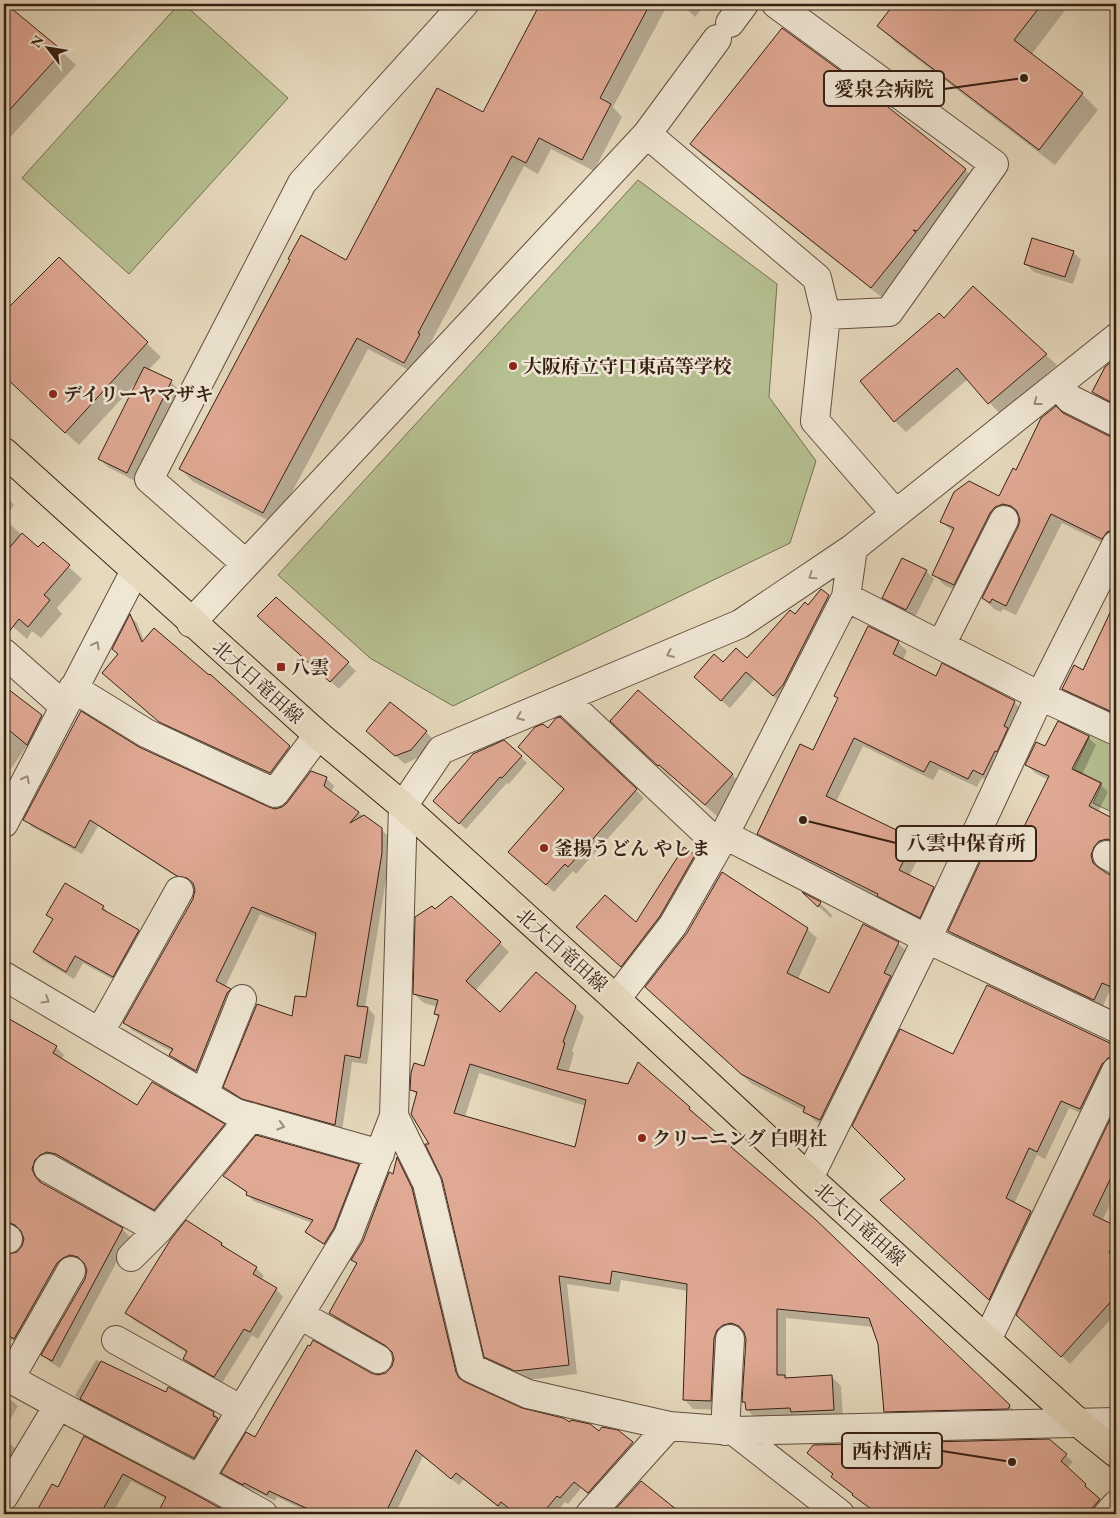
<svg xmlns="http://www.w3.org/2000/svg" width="1120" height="1518" font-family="'EB Garamond','Noto Serif JP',serif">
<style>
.green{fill:#b6bf90;stroke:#766f52}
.shadow{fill:#0003;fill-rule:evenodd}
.building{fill:#e0a994;stroke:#371f14;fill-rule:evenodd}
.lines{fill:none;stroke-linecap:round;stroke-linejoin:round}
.minor-casing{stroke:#634e3e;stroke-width:30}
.major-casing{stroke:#371f14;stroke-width:30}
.minor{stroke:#efe6d4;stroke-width:28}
.major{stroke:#e6d9bd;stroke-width:28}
.oneway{stroke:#9c8c7e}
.poi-dot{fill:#8f2418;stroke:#efe6d4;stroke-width:2}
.labels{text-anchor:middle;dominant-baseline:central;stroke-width:5;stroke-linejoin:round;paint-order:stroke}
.poi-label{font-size:19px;font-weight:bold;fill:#371f14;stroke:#efe6d4;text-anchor:start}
.street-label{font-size:19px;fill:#371f14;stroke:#efe6d4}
.leader{fill:none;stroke:#371f14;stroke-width:2}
.callout-dot{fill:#371f14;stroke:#efe6d4;stroke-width:2}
.callout{fill:#efe6d4;stroke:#371f14;stroke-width:2}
.callout-label{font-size:20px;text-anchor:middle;font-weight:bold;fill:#371f14}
</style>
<rect width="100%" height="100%" fill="#e6d9bd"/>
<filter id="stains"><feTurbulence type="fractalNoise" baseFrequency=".004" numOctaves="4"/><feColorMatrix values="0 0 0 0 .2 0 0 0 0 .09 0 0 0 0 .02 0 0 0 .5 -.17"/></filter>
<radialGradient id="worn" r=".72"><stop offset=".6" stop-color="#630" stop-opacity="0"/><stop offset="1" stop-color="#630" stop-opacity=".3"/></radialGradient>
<path class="green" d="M179 4H184L288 98 129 274 22 178Z
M638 180 777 284 769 397 816 461 790 543 453 706 370 658 278 575Z
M1094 727 1116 738V814L1093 803 1102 783 1074 769Z"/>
<path class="shadow" d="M542 4H668L613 107 622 117 594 171 551 149 538 174 524 166 429 346 431 347 416 374 368 349 275 524 192 481 181 469 347 261 484 114Z
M681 4H705L695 17Z
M896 4H1070L1031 55 1082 94 1098 110 1055 165 895 42 879 26Z
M7 6 62 52 76 65 4 144V9Z
M691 144 965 170 977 181 929 242 921 240 926 245 884 299 703 156Z
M1116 198V218L1111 213Z
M1073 252 1081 260 1073 284 1034 272 1026 264Z
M59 259 161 357 148 370 171 382 179 390 135 481 108 467 100 459 136 383 79 445 4 376V311L5 312Z
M944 319 1046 355 1057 365 1000 414 968 379 906 432 895 421Z
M1116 375V409L1104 403 1093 392 1113 382Z
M1062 414 1109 437 1116 439V544L1113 548 1062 523 1016 615 1003 609 1001 612 994 609 983 598 1019 527 1021 520 1020 515 1014 514 964 594 944 585 934 574 954 533 941 521 1000 498 1017 472Z
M4 494 14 505 4 518Z
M4 519 38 549 43 544 82 579 57 608 62 614 41 638 32 631 27 639 4 619Z
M926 571 934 579 915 617 892 606 884 598Z
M821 590 837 604 782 704 755 679 730 708 704 685 723 664 747 660 796 616 809 607Z
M277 598 356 671 339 689 267 624Z
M1113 610 1116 611V717L1071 697 1063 689 1084 671Z
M130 616 137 623 144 641 209 677 210 676 297 755 278 780 168 729 111 680Z
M898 642 907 651 903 660 937 677 1014 702 1023 711 992 783 982 778 977 787 939 769 933 780 863 746 836 802 914 840 923 849 909 876 933 888 942 897 929 926 887 904 884 901 767 842 758 834 814 752 839 700 836 696Z
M4 686 41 716 54 729 40 756 27 746 5 777 4 776Z
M560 718 644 798 576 874 573 871 554 892 517 860 565 789 548 730Z
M426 732 434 740 419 757 405 764 376 739Z
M624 733 732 775 744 787 718 817 672 776 671 777Z
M1088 737 1096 745 1082 775 1100 784 1108 792 1098 812 1116 821V847L1099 865 1101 871 1116 877V993L1110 990 1102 1008 958 940 949 931 1009 859 1049 780 1035 773 1027 765 1046 748Z
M139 748 275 810 282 808 326 778 334 786 331 793 381 829 389 837V861L365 1008H368L375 1016 367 1064 352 1062 342 1132 251 1106 232 1095 225 1087 293 1017 307 999 317 937 260 914 225 987 237 997 204 1078 178 1063 171 1055 173 1052 132 1030 125 1022 194 899 196 890 194 884 186 883 98 826 82 854 32 827 25 819Z
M521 757 527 763 509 784 507 783 466 829 441 807Z
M695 856 703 864 630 974 586 935 636 924Z
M820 903 832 915 831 918 816 904Z
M103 907 110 914 139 931 147 939 121 984 83 963 74 979 42 960 34 952 54 920 48 914Z
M807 929 817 938 798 979 829 995 898 943 908 953 830 1129 815 1121 805 1111 752 1084 656 997 688 933Z
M500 943 509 952 475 991 500 1014 575 1007 584 1017 572 1051 574 1053 568 1073 689 1108 1019 1415 894 1421 885 1411 879 1344 873 1327 786 1318V1377L787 1379 832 1377 841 1386 843 1419H756L747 1409V1404L744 1401 747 1339 745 1334 741 1332 720 1410 693 1409 684 1399 688 1291 621 1280 619 1292 567 1284 577 1374 526 1380 495 1366 486 1356 443 1179 417 1095 412 1090 425 1067 439 1018 435 1014 438 1007 424 1003 414 994ZM479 1073 586 1106 576 1149 465 1117Z
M988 986 1116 1048V1065L1088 1116 1069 1108 1045 1159 1037 1155 1014 1204 1031 1212 1039 1220 997 1307 889 1208 907 1179 953 1055Z
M4 1017 56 1047 64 1055 61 1060 137 1107 152 1083 224 1125 231 1133 163 1217 65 1162 40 1177 42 1184 122 1229 130 1237 60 1368 50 1362 43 1355 86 1279 88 1270 86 1264 79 1263 22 1346 4 1335V1255L10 1256 18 1253 23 1246 25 1238 23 1232 12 1229 4 1231V1123L22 1091 4 1080Z
M1116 1110V1192L1102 1221 1116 1227V1412L1110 1406 1115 1372 1111 1319 1070 1364 1018 1315Z
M397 1159 404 1166 419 1197 464 1384 521 1409 632 1443 639 1450 595 1500 581 1488 568 1504 565 1502 555 1514H493L499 1508 464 1479 459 1485 423 1456 396 1512 398 1514H313L277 1497 275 1501 251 1489 250 1491 230 1480 223 1473 256 1439 370 1374 378 1376 386 1374 393 1367 395 1359 393 1352 337 1320 330 1313 358 1265 353 1260 364 1241 394 1175Z
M358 1165 364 1172 331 1249 313 1238 307 1232 312 1223 253 1201 248 1194 225 1175Z
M186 1222 222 1244 229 1251 256 1268 264 1276 261 1280 276 1289 283 1297 258 1339 252 1335 222 1383 192 1366 184 1359 187 1353 134 1320 126 1313Z
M96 1360 214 1413 221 1421 202 1465 82 1403 75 1395Z
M4 1394 18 1406 4 1430Z
M4 1438 16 1449 4 1470Z
M85 1438 226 1513 228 1514H159L166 1499 131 1481 112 1514H37L52 1486 58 1489Z
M1049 1440 1073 1462 1067 1468 1106 1507 1101 1514H877L839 1483 834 1475 808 1453Z
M674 1510 679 1514H615L614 1513Z"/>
<path class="building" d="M4 4H6L63 51 4 116Z
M540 4H650L600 98 611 104 582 160 539 138 526 163 512 156 418 333 420 334 404 363 357 338 263 513 179 469 290 260 288 259 301 235 346 260 437 88 483 112Z
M894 4H1042L1014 40 1083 93 1039 150 877 26Z
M782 28 864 88 966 169 917 231 913 230 916 232 871 288 690 144Z
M1032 238 1074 251 1065 277 1024 264Z
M59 257 148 342 65 433 4 376V312Z
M973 286 1047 354 988 404 957 368 894 422 860 381 939 313 944 318Z
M1116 358V405L1092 392 1105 367Z
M144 367 172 380 127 473 98 459Z
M1056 406 1063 413 1109 436 1116 438V525L1114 530 1107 532 1102 539 1051 514 1006 606 992 599 990 603 982 598 1018 527 1020 520 1017 511 1011 506 1003 504 995 507 990 513 954 585 932 575 954 528 940 522 954 492 969 481 999 496 1013 468 1016 470 1041 418Z
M22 533 38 547 43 542 70 565 44 595 50 600 28 627 19 619 4 638V554Z
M902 558 927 570 906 610 882 598Z
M821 589 829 595 783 685 773 696 746 672 721 701 694 677 714 654 723 662 736 648 747 658 790 610 795 614 805 602 808 605Z
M276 597 349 662 330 682 257 616Z
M1116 600V698L1110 711 1062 689 1074 665 1083 670Z
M130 614 142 642 154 628 209 675 210 674 290 746 270 773 159 722 102 673 118 654 112 649Z
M868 626 899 641 893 654 936 676 942 663 1015 701 1004 726 1008 728 997 752 995 751 983 775 973 770 968 779 930 761 924 772 854 738 826 796 915 839 899 870 934 887 920 918 877 896 878 894 757 834 800 744 813 750 838 698 834 696Z
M4 686 42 715 27 745 4 726Z
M638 690 733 774 705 805 659 765 658 766 610 721Z
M390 702 427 731 411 750 395 756 366 731Z
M81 711 139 747 269 807 275 809 282 807 287 803 311 771 327 777 324 786 359 812 350 823 364 815 382 828V853L357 1006 368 1007 360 1058 345 1055 335 1125 242 1099 223 1087 257 1004 292 1016 295 996 306 997 316 933 252 907 216 981 231 989 227 993 196 1071 169 1055 173 1049 123 1023 193 899 195 890 193 883 187 878 177 876 90 820 75 848 23 820Z
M560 717 637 789 568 867 565 864 546 885 508 852 564 789 518 747 535 727 543 724 548 728 556 718Z
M1058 721 1089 736 1072 769 1101 783 1089 806 1116 820V842L1107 839 1099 841 1094 847 1091 855 1093 863 1099 868 1108 874 1116 876V989L1102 983 1094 1000 948 931 987 847 1009 857 1049 776 1025 765 1036 742 1045 746Z
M504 740 522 756 502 778 500 777 459 824 433 801 473 754Z
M684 847 695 855 660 916 621 967 576 927 605 895 636 922Z
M722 872 808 928 787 973 829 993 863 924 899 942 884 973 891 976 820 1120 803 1112 805 1107 741 1074 645 987 687 933Z
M65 883 104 906 102 909 139 930 113 977 75 956 66 972 33 952 53 919 46 915Z
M802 892 821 902 818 907Z
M451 896 501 942 466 981 500 1012 536 972 576 1006 563 1042 565 1043 557 1069 628 1084 638 1062 690 1107 689 1109 732 1146 731 1147 815 1219 1010 1405 1008 1409 884 1412 878 1344 869 1318 777 1309V1375H785V1378L832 1375 834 1410 791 1412 790 1408 746 1410 745 1402H742L746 1339 744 1332 739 1326 731 1323 723 1325 717 1330 714 1338 711 1401 683 1400 687 1284 612 1271 610 1284 559 1276 569 1365 515 1371 484 1357 442 1179 425 1144H429L411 1114 417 1092 410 1090 411 1073 414 1063 424 1066 439 1015 434 1014 438 1000 413 994 415 917 432 906 435 909ZM470 1064 586 1100 575 1147 454 1113Z
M987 985 1116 1046V1056L1108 1058 1102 1064 1080 1109 1061 1101 1037 1152 1029 1148 1006 1198 1031 1211 989 1300 880 1200 905 1179 852 1126 900 1029 953 1054Z
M4 1016 57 1046 53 1053 137 1105 152 1082 225 1124 154 1210 56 1154 47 1152 40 1155 35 1160 32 1169 35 1176 40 1182 123 1228 52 1361 41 1355 85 1279 87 1270 84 1263 78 1257 70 1255 63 1258 57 1263 14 1339 4 1333V1254H9L17 1252 22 1246 24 1239 21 1231 15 1225 4 1221Z
M1116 1107V1167L1093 1215 1116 1226V1237L1109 1253 1116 1257V1296L1061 1357 1016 1315Z
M256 1135 359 1164 334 1228 324 1244 305 1232 313 1220 246 1195 247 1192 223 1176Z
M397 1157 412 1188 456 1372 459 1378 465 1382 522 1408 563 1418 570 1422 571 1420 590 1424 599 1431 602 1427 618 1430 633 1442 588 1493 574 1482 560 1498 557 1496 542 1514H516L501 1502 498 1506 456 1473 451 1479 416 1450 385 1514H319L269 1491 267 1495 244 1483 243 1485 221 1473 246 1432 255 1437 308 1345 310 1346 313 1340 371 1373 378 1375 386 1373 392 1366 394 1359 392 1352 386 1346 329 1313 357 1263 351 1260 363 1241 389 1172 393 1174Z
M186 1220 222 1243 221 1245 257 1267 253 1274 277 1288 250 1332 244 1329 214 1377 183 1359 187 1351 125 1313 171 1239Z
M101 1361 166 1392 168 1387 214 1412 213 1416 218 1418 194 1458 80 1399Z
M84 1436 191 1492 227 1512 226 1514H157L166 1497 123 1474 102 1511 108 1514H35L52 1484 58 1487Z
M1049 1439 1067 1454 1061 1461 1086 1484 1085 1486 1100 1499 1087 1514H878L852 1495 853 1494 831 1477 833 1474 807 1453 813 1445Z
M641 1481 682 1514 612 1513Z"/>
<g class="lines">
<g class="minor-casing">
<path id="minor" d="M776 4 994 164 889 312 826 315
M730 23 744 4
M647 134 817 278 826 315 815 421 896 514
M1058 385 1070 399 1116 422
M853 548 846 597 1040 696 1116 731
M246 564 149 479 302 183 464 4
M191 623 647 134 717 39
M941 645 1004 520
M4 653 64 706
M73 688 146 733 275 793 318 735
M564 699 719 845
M4 823 135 571
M725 835 927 939 1116 1028
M1107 855 1116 860
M4 976 236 1113 380 1154
M616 999 673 925 719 845 846 597
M100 1032 179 891
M204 1094 242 999
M394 1116 427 1183 471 1368 528 1394 669 1426 734 1431 1116 1422
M48 1168 158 1230
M809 1178 927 939 1040 696 1116 545
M4 1237 8 1239
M131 1257 158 1230 251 1117
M300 1315 378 1359
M116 1340 242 1410
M987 1340 1116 1071
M4 1375C89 1424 178 1465 263 1514
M10 1378 71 1271
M725 1431 730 1339
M734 1431 840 1514
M200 1478 348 1235 394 1116 403 806 441 750 740 624 853 548 1116 338
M4 1496 58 1406
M590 1514 669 1426
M1108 1514 1116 1505"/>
</g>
<g class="major-casing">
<path id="major" d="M4 452 318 735 403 806 616 999 809 1178 987 1340 1080 1424 1116 1453"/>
</g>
<use href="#minor" class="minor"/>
<use href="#major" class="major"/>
</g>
<defs><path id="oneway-chevron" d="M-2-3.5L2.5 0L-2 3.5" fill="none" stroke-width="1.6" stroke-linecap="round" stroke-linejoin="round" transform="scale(1.25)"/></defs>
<g class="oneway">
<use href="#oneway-chevron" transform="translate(1037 402) rotate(142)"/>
<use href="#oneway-chevron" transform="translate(812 576) rotate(146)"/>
<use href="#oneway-chevron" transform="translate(96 645) rotate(-62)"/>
<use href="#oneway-chevron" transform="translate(670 654) rotate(157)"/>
<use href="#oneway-chevron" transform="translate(520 717) rotate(157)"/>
<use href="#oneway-chevron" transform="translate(26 779) rotate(-63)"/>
<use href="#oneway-chevron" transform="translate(46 1000) rotate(31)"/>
<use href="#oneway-chevron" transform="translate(281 1126) rotate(16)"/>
</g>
<g class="poi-dot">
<circle cx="513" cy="366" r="5"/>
<circle cx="53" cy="394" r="5"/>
<rect x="276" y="662" width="10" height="10" rx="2.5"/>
<circle cx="544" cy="848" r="5"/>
<circle cx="642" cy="1138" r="5"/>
</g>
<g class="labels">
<g class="poi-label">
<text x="523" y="366">大阪府立守口東高等学校</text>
<text x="63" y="394">デイリーヤマザキ</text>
<text x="291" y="667">八雲</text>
<text x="554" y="848">釜揚うどん やしま</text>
<text x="652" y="1138">クリーニング 白明社</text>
</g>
<g class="street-label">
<text transform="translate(258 682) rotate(42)">北大日竜田線</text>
<text transform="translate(562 950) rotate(42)">北大日竜田線</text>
<text transform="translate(860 1224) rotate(42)">北大日竜田線</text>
</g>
</g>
<path class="leader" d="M1024 78L944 89M803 820L896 843M1012 1462L942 1451"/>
<g class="callout-dot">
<circle cx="1024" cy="78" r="5"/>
<circle cx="803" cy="820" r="5"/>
<circle cx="1012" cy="1462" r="5"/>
</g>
<g class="callout">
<rect x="824" y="71" width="120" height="35" rx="5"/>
<rect x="896" y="826" width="140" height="35" rx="5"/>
<rect x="842" y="1433" width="100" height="35" rx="5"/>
</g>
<g class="callout-label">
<text x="884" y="96">愛泉会病院</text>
<text x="966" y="850">八雲中保育所</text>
<text x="892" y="1458">西村酒店</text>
</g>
<rect width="1120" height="1518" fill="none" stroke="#e6d9bd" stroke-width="20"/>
<rect x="5" y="5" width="1110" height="1508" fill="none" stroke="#371f14" stroke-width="2.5"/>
<rect x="10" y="10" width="1100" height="1498" fill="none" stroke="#371f14"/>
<g transform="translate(48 48) rotate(301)" stroke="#efe6d4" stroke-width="4" paint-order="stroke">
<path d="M0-4L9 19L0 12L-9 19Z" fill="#371f14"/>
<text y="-8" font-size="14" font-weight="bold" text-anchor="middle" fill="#371f14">N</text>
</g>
<rect width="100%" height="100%" filter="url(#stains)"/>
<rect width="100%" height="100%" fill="url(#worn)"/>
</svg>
